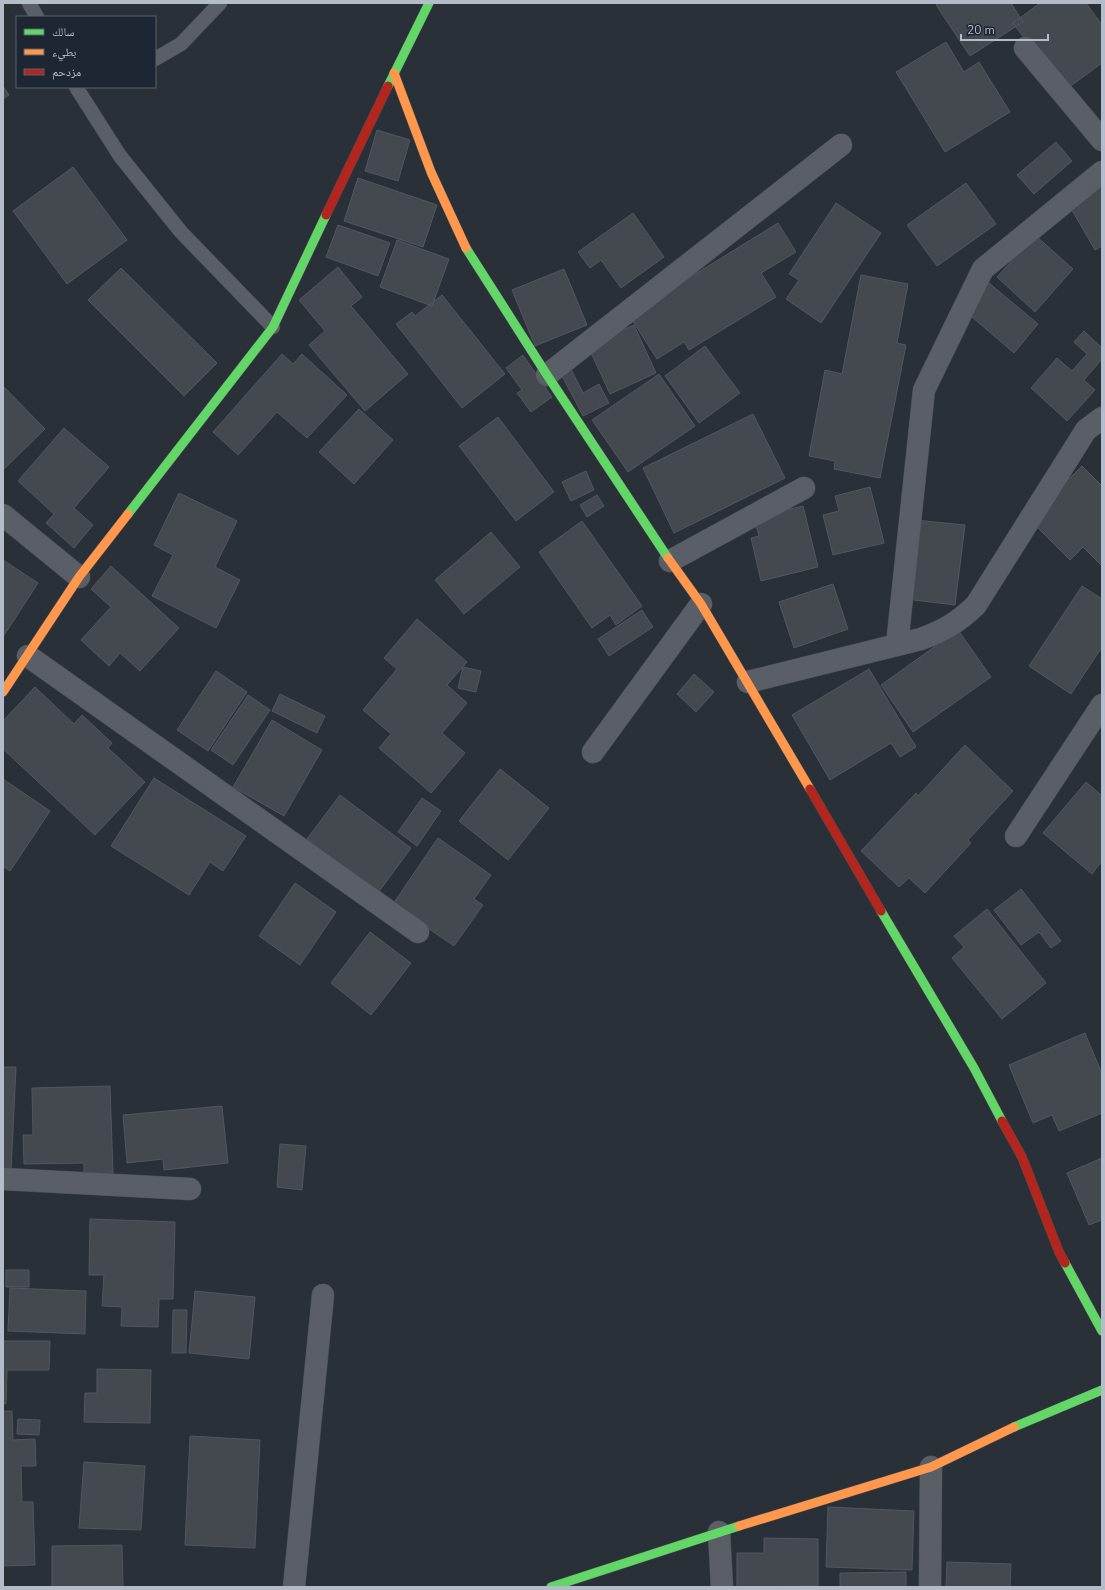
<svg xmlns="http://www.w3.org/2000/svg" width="1105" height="1590" font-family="'Nunito Sans','Noto Naskh Arabic',sans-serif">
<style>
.building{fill:#444950;stroke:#52575f}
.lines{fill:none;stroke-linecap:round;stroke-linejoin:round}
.lane-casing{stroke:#484c53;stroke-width:15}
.street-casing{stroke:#484c53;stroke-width:23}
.fast-casing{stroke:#484c53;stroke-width:10}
.slow-casing{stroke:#484c53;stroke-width:10}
.jam-casing{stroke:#484c53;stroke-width:10}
.lane{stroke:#5a5e66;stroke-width:14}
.street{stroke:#5a5e66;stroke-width:22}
.fast{stroke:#63d668;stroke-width:9}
.slow{stroke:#ff974d;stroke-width:9}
.jam{stroke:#b3261e;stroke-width:9}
</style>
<rect width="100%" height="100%" fill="#2a3038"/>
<path class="building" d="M940 3H1011L1023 22 970 56 936 5Z
M1040 3H1086L1102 25V63L1064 91 1013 23Z
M946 42 964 72 979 62 1010 112 945 152 896 72Z
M3 86 9 95 3 99Z
M377 130 410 140 398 181 365 171Z
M1056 142 1072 161 1034 194 1017 175Z
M73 167 127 240 67 284 13 211Z
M358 178 437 205 423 247 344 221Z
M966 183 996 224 937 266 907 225Z
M1102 186V246L1095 250 1069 205Z
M836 203 881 233 821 323 786 299 799 280 789 274Z
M633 213 664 257 621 288 601 260 590 268 578 252Z
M778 223 796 252 761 273 776 297 689 350 684 342 657 359 629 315Z
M338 225 390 243 378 276 326 257Z
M1035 235 1073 269 1035 312 997 277Z
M397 240 449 259 432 306 380 287Z
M338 267 362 297 351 306 408 374 365 411 309 345 325 331 299 300Z
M121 268 217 363 184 396 88 300Z
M564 269 587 325 535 346 512 290Z
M861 275 908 284 897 343 906 345 880 478 834 469 835 461 809 456 825 370 842 374Z
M989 283 1038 324 1014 353 965 311Z
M442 295 505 374 462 408 396 324 412 312 415 316Z
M634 325 656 373 610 394 588 346Z
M1084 331 1102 348V359L1084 380 1095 390 1067 421 1031 388 1057 358 1072 371 1087 354 1074 342Z
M705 346 740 393 699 423 665 376Z
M282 354 293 364 302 354 347 395 307 438 277 412 238 455 213 432Z
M523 355 552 397 531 412 517 393 522 390 506 368Z
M571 369 583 393 599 384 609 403 583 416 561 374Z
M659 374 695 426 628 472 592 420Z
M3 386 45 429 3 470Z
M359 409 393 440 354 484 319 452Z
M753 414 785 478 674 533 643 468Z
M498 417 554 492 516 521 459 446Z
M64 428 109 467 74 508 93 525 74 548 46 523 54 514 18 481Z
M1082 466 1102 486V566L1083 547 1070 560 1035 525 1037 511Z
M586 471 594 490 571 501 562 482Z
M870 487 884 543 833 555 823 515 839 511 835 496Z
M179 493 237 521 215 567 240 580 216 628 152 596 173 555 154 545Z
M597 495 604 506 587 517 580 505Z
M803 506 818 567 761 581 751 538 759 536 754 518Z
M915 520 965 525 955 605 906 599Z
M582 521 642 606 616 625 610 615 592 628 539 552Z
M491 532 520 567 464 614 435 580Z
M3 560 38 583 3 637Z
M111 566 179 628 140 671 120 653 109 666 81 640 111 607 91 589Z
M833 584 848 629 794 648 779 602Z
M1082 586 1102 599V647L1071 694 1029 666Z
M642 610 653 627 609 656 598 639Z
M417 619 467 662 447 685 467 703 442 733 465 753 431 793 379 748 391 734 363 710 397 669 384 658Z
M958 630 991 677 913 732 881 685Z
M463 667 481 671 476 692 458 688Z
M869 669 916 747 900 757 891 743 830 780 792 715Z
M216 671 247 692 208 751 177 730Z
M694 674 714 692 696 712 677 694Z
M35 687 74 724 82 715 112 743 108 748 145 782 95 835 3 749V721Z
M280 694 325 716 317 733 272 711Z
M248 695 270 710 233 765 211 750Z
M272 720 322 750 284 816 233 787Z
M965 745 1013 791 968 840 971 843 925 893 909 878 899 887 861 851 916 793 918 796Z
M500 769 549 808 508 860 459 821Z
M154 778 246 836 223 871 210 862 189 895 111 846Z
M3 779 50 811 10 871 3 866Z
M1086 782 1102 796V861L1092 874 1043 833Z
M340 795 411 848 378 893 307 839Z
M422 798 441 811 417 846 398 832Z
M438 838 491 875 474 899 483 905 454 946 393 904Z
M295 883 336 912 300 965 259 936Z
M1021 889 1061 941 1051 948 1039 932 1021 945 994 910Z
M987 909 1046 983 1002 1019 952 958 964 947 954 936Z
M370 932 411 963 371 1015 331 983Z
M1085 1033 1102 1074V1113L1059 1131 1052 1115 1033 1123 1009 1065Z
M3 1067H16L11 1171 3 1170Z
M110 1086 113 1173 84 1174V1163L24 1164 23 1135H33L32 1088Z
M222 1106 228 1163 164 1170 163 1159 127 1163 123 1115Z
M280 1144 306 1146 302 1190 277 1187Z
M1102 1158V1220L1089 1225 1067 1173Z
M90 1219 175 1222 173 1299H159L158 1327 121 1326 122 1307 102 1306 104 1275H89Z
M6 1270H29V1287H6Z
M10 1288 86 1291 85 1334 8 1331Z
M195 1291 255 1297 249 1359 189 1353Z
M173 1310H187L186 1353H172Z
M3 1341H50L49 1370H7L6 1404H3Z
M97 1369 151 1370 150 1423 84 1422 85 1393H97Z
M3 1411H12L13 1440 35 1439 36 1466H21L22 1502H33L35 1565 3 1566Z
M18 1419 40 1420 39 1435 17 1434Z
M190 1436 260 1440 255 1548 185 1545Z
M84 1462 145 1466 141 1530 79 1528Z
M828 1507 914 1511 912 1570 826 1567Z
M764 1538 818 1539V1586L737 1587V1553H764Z
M122 1545 123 1587H52V1546Z
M947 1562 1011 1564 1010 1587H946Z
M906 1572V1587H840V1573Z"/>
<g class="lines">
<g class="lane-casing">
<path id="lane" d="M29 3 37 17
M155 59 181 44 220 3
M76 87 120 156 181 232 273 327"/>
</g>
<g class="street-casing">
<path id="street" d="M1025 48 1102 140
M547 375 841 145
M3 515 79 577
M670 561 804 488
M897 645 924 390 983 269 1102 172
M28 656 418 932
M748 682 921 639C945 630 957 623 976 605L1086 430 1102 418
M593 752 701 604
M1016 836 1102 705
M3 1179 190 1189
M719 1532 722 1587
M294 1587 323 1295
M930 1587 931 1467"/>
</g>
<g class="fast-casing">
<path id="fast" d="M388 86 429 3
M466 248 547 375 668 558
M128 514 273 327 326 215
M881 911 974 1068 1002 1121
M1065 1263 1102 1331
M1014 1427 1102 1390
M551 1587 739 1526"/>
</g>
<g class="slow-casing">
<path id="slow" d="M394 73 431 172 466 248
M668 558 701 604 810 789
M3 692 79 577 128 514
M739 1526 931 1467 1014 1427"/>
</g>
<g class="jam-casing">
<path id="jam" d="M326 215 388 86
M810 789 881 911
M1002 1121 1022 1157 1059 1252 1065 1263"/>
</g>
<use href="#lane" class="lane"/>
<use href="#street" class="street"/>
<use href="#fast" class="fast"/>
<use href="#slow" class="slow"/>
<use href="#jam" class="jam"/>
</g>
<rect width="1105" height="1590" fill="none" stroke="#b4bcc9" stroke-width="8"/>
<rect x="16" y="16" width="140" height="72" fill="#1d2633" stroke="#59626f"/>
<rect x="24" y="29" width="20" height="6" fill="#63d668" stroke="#59626f"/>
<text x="52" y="36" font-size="12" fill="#b4bcc9">سالك</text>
<rect x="24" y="49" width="20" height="6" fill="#ff974d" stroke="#59626f"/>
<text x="52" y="56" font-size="12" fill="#b4bcc9">بطيء</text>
<rect x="24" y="69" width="20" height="6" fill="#b3261e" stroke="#59626f"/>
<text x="52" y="76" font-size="12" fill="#b4bcc9">مزدحم</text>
<path d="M961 34v6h87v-6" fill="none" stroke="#b4bcc9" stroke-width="2"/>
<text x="967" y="34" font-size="12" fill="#b4bcc9" stroke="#1d2633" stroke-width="3" paint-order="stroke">20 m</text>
</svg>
